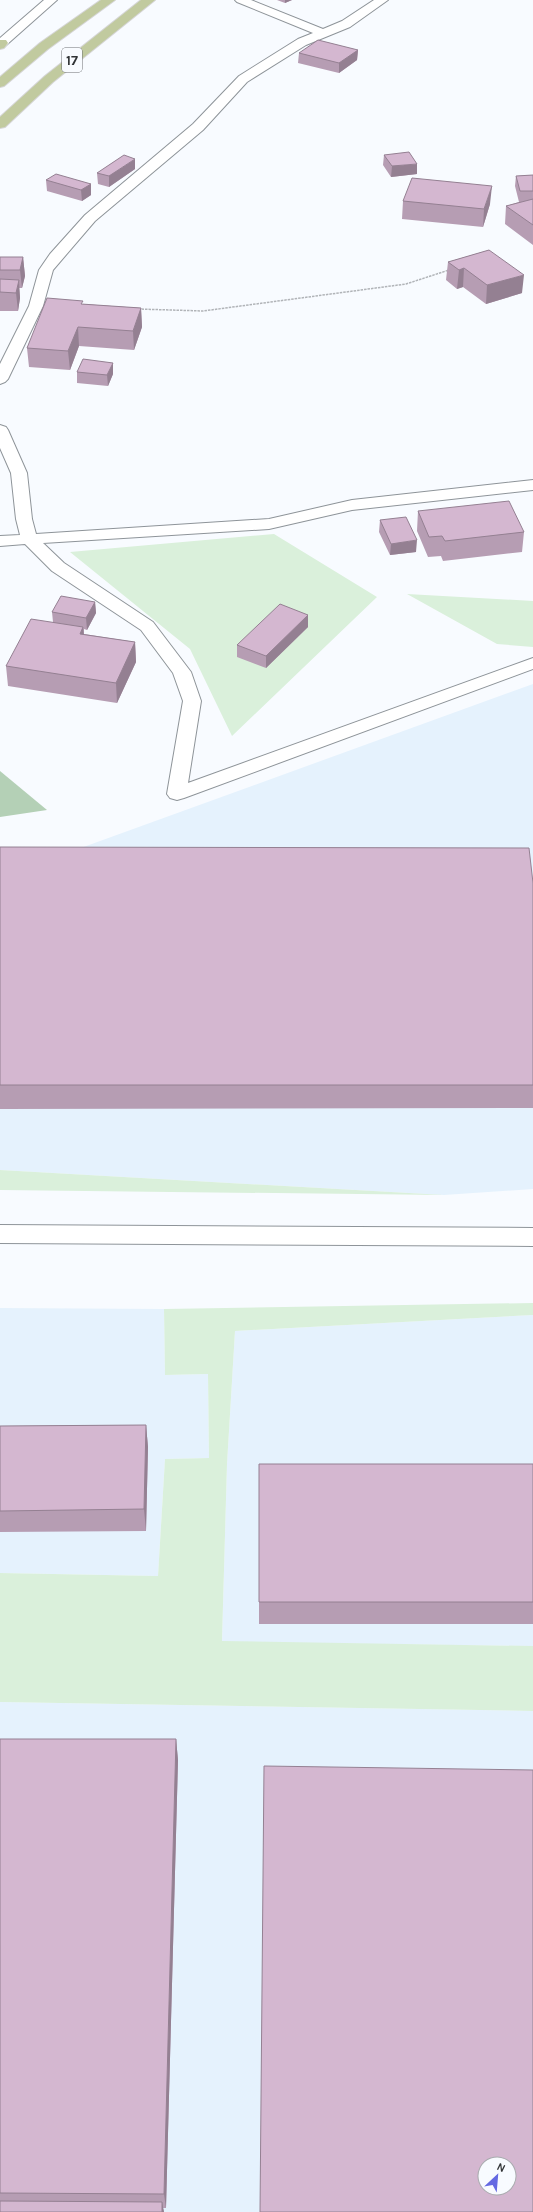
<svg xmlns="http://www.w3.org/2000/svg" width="533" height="2212" font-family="Karla,sans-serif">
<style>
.built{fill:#e5f2fd;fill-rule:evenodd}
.green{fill:#daf0db}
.forest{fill:#b4d0b6}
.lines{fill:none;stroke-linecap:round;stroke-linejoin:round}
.minor-casing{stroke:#8e9499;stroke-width:2}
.tertiary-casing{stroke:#8e9499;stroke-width:2}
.primary-casing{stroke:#d6d6d7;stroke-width:2}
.path{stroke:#b1b4b8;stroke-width:1.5;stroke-dasharray:2.5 1;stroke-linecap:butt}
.minor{fill:#fff;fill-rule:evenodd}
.tertiary{fill:#fff;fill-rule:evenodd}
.primary{fill:#c1ca9f;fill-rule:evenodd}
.wall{fill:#b69db3}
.shaded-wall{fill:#948092}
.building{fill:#d4b7d0;stroke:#948092;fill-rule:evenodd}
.labels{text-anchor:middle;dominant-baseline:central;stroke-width:3.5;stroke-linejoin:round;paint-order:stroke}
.shield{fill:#f8fbff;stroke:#6c6f72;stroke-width:1}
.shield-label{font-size:14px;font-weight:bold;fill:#303335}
</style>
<rect width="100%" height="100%" fill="#f8fbff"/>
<path class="built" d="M533 684V1189L444 1195 0 1170V849H78Z
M0 1308 164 1309 165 1375 208 1374 209 1458 165 1459 158 1576 0 1573Z
M533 1315V1646L222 1642 227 1464 235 1331Z
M0 1702 533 1711V2212H0ZM485 2164H509V2188H485Z"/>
<path class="green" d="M274 534 377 597 232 736 190 649 70 552Z
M407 594 533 601V647L497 644Z
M0 1170 444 1195 0 1190Z
M533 1303V1315L235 1331 227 1464 222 1641 533 1646V1711L0 1702V1573L158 1576 165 1459 209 1458 208 1374 165 1375 164 1309Z"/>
<path class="forest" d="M0 771 47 810 0 817Z"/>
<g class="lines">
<g class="minor-casing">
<path id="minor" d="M44 0H57L4 47 0 48V38Z
M235 0H251L323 29 342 21 374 0H388L350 27 306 45 247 82 203 130 95 221 53 270 43 306 8 379 5 382 0 384V364L29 306 39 270 50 254 85 215 193 124 239 76 298 39 313 33 237 2Z
M0 425 6 427 8 430 27 473 32 519 36 534 269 519 352 500 533 480V490L352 510 269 529 43 543 64 563 153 622 191 672 201 701 188 783 533 658V669L184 798 177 800 170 798 167 794 183 701 173 673 141 630 52 571 25 544 0 546V536L20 535 16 519 11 473 0 448Z"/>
</g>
<g class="tertiary-casing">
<path id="tertiary" d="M0 1225 533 1228V1246L0 1243Z"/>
</g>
<g class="primary-casing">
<path id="primary" d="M101 0H115L48 49 4 86 0 87V77L40 43Z
M141 0H155L53 82 5 127 0 128V117L45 76Z
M0 40H6L8 43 4 48 0 49Z"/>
</g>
<path class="path" d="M138 309 203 311 406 284 449 270"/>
<use href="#minor" class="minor"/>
<use href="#tertiary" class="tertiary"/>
<use href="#primary" class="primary"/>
</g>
<path class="wall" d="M277 0H292L285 3Z
M358 50 357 60 339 73 298 63 299 53Z
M384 155 417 174 391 177 383 165Z
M135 169 109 187 98 184 97 173Z
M533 175V245L505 224 506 206 519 202 515 186 516 176Z
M46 180 91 184V195L82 201 47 191Z
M403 201 490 204 483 227 402 219Z
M489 250 522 293 486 304 463 287 457 289 446 280 448 262Z
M0 257H23L25 276 22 288H19L20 298 18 311H0Z
M83 304 141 308 142 327 134 350 79 346 70 370 29 367 27 348Z
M113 363V374L108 386 77 383V372Z
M418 511 524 532 522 552 443 561 441 556 428 557 417 531Z
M380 520 416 552 390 555 379 532Z
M95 602 96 613 87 630 84 629V634L135 642 136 662 117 703 8 686 6 666 53 622 52 612Z
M308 615V627L266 668 237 657V645Z
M0 847 533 883V1108L0 1109Z
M146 1425 148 1447 146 1531 0 1532V1426Z
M259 1464H533V1624H259Z
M0 1739H176L178 1760 166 2208H163L164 2212H0Z"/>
<path class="shaded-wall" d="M285 0H292L285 3Z
M358 50 357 60 339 73V63Z
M135 159V169L109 187V176Z
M417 164V174L391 177 392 166Z
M91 184V195L82 201 81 190Z
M492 186 490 204 483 227 484 209Z
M23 257 25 276 22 288 20 270Z
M464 268 463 287 457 289 459 270Z
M524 275 522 293 486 304 487 285Z
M19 280 20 298 18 311 16 293Z
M141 308 142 327 134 350 133 331Z
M78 327 79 346 70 370 68 351Z
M113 363V374L108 386 107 375Z
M417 540 416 552 390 555 391 544Z
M95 602 96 613 87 630 86 618Z
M308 615V627L266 668V656Z
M83 627 85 646 80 634Z
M135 642 136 662 117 703 116 683Z
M146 1425 148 1447 146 1531 144 1509Z
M176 1739 178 1760 166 2208 164 2194Z
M162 2202 164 2212H162Z"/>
<path class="building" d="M318 40 358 50 339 63 299 53Z
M409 152 417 164 392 166 384 155Z
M124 155 135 159 109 176 97 173Z
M56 174 91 184 81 190 46 180Z
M533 175V191H520L516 176Z
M412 178 492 186 484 209 403 201Z
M533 199V225L506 206Z
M489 250 524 275 487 285 464 268 459 270 448 262Z
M0 257H23L20 270H0Z
M0 279 19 280 16 293 0 292Z
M47 298 83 301 81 304 141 308 133 331 78 327 68 351 27 348Z
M83 359 113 363 107 375 77 372Z
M509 501 524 532 445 541 442 536 429 537 418 511Z
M406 517 417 540 391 544 380 520Z
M61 596 95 602 86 618 52 612Z
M280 604 308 615 266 656 237 645Z
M31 619 83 627 80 634 135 642 116 683 6 666Z
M0 847 529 848 533 883V1085H0Z
M146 1425 144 1509 0 1511V1426Z
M259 1464H533V1602H259Z
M0 1739H176L164 2194 0 2193Z
M264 1766 533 1770V2212H260ZM485 2164H509V2188H485Z
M0 2201 162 2202V2212H0Z"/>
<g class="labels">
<rect class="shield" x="62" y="48" width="20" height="24" rx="3"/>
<g class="shield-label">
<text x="72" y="60">17</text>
</g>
</g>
<g transform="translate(497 2176) rotate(26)"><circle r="19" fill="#f8fbff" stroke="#a8abae"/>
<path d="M0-3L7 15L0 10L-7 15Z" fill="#6469e2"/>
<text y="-6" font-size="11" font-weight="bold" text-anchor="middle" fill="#303335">N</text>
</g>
</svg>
